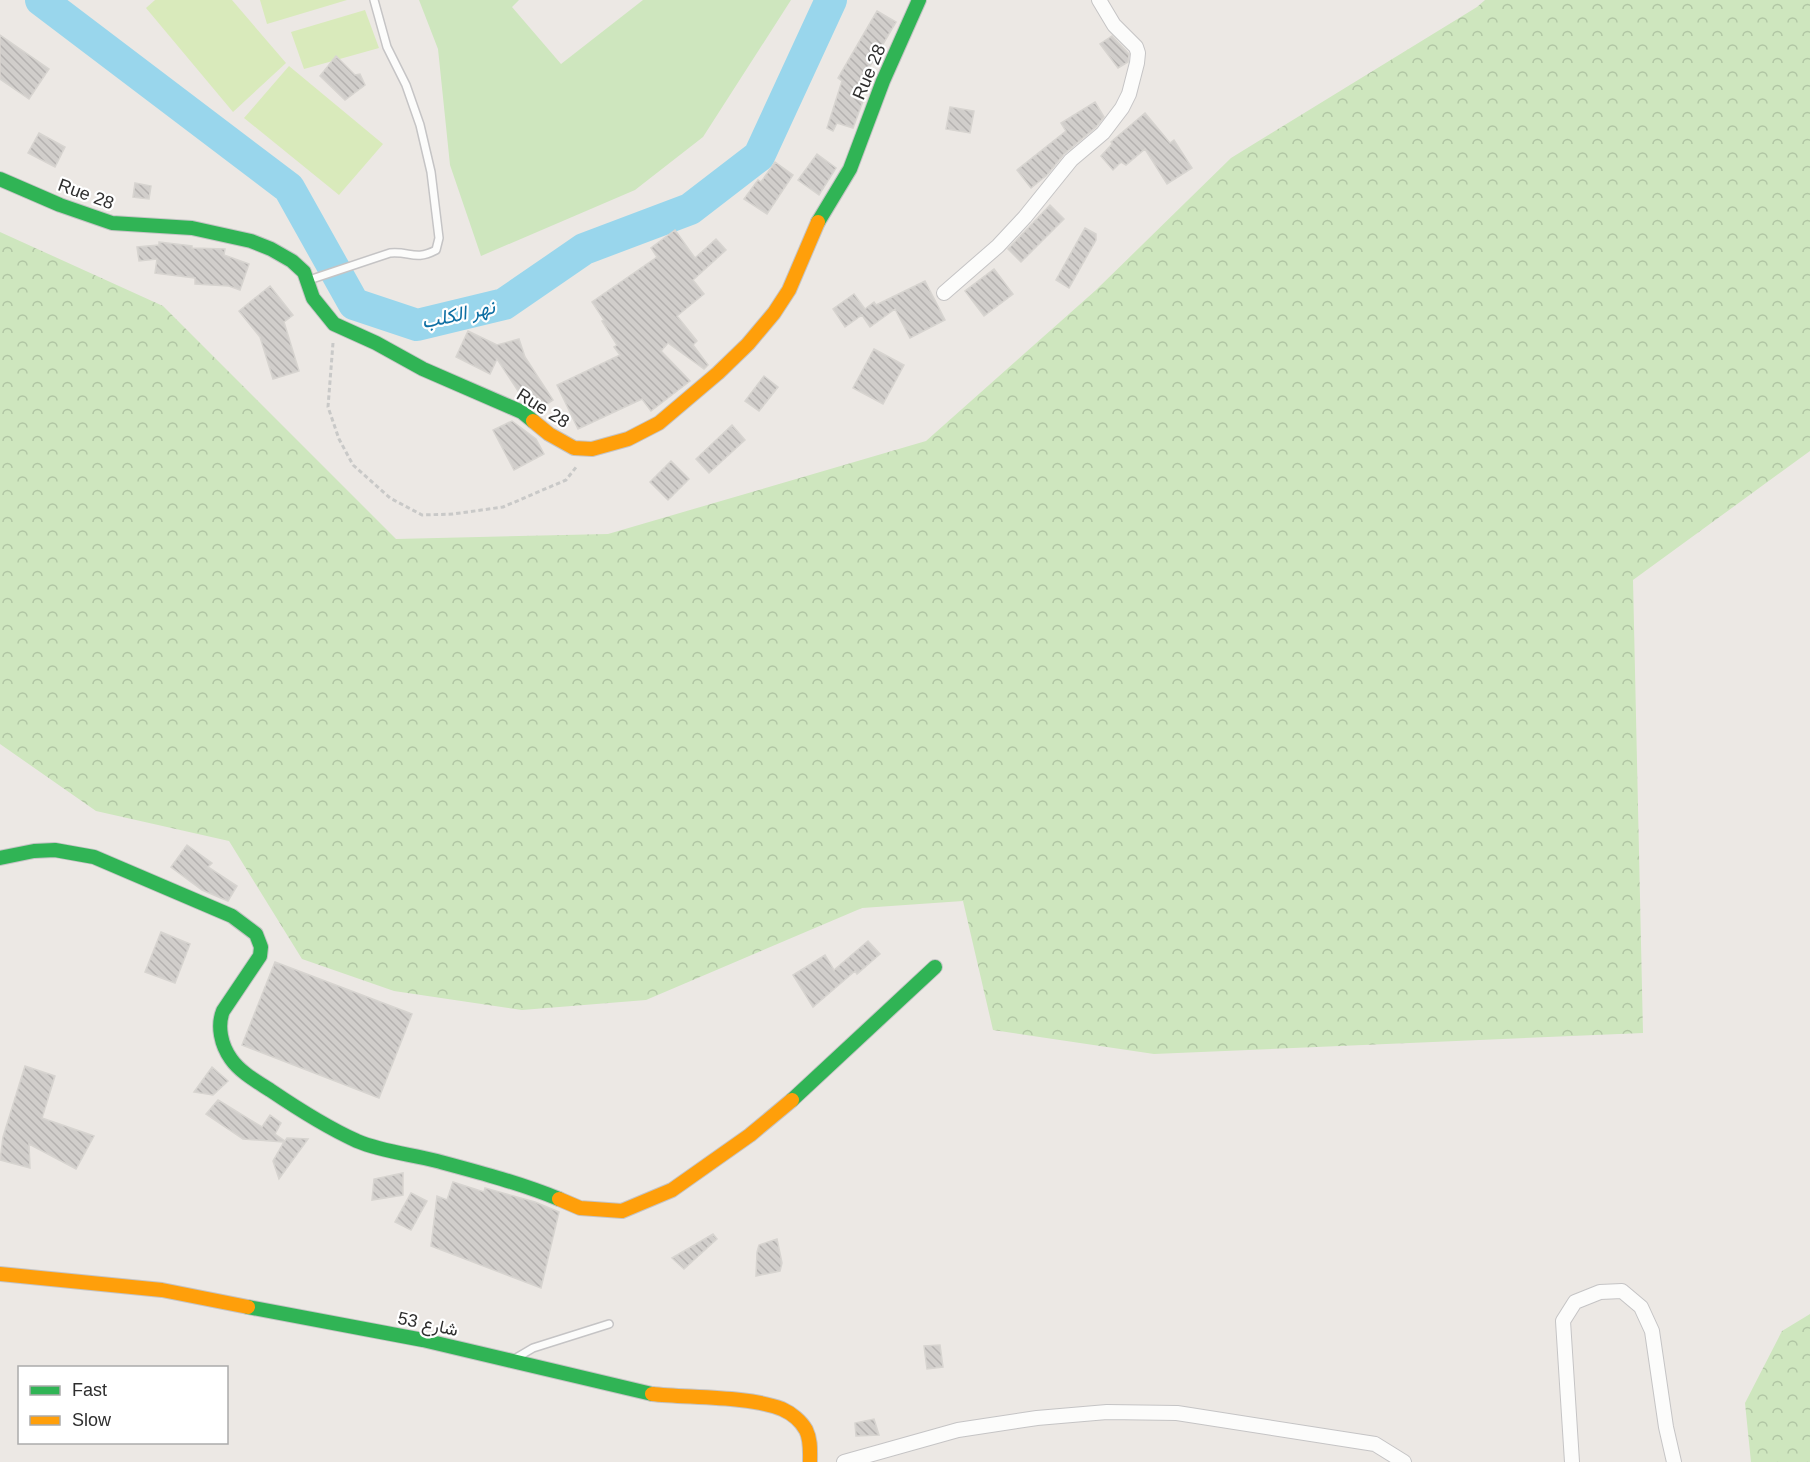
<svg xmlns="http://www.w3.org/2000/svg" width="1810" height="1462" font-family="Helvetica,Vazirmatn,sans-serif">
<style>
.grass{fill:#cee6be}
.forest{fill:url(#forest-crowns)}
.pitch{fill:#d9eabb}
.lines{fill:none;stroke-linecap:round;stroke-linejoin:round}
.river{stroke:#99d6ec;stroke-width:32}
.building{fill:url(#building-back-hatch);stroke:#d7d4d0;stroke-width:1.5}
.lane-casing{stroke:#c5c4c5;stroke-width:10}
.street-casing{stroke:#c5c4c5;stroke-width:16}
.fast-casing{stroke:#c5c4c5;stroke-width:16}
.slow-casing{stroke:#c5c4c5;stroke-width:16}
.path{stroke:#c9c9c8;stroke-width:3;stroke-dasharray:4.5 3;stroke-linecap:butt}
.lane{stroke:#fcfcfb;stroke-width:7}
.street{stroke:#fcfcfb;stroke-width:14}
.fast{stroke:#30b455;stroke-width:14}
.slow{stroke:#ff9f0a;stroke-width:14}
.labels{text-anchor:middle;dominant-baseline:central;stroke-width:4.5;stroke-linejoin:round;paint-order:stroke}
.street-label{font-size:18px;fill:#2e2e2e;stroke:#fff}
.water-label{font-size:20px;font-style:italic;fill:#0d6fa3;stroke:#fff}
</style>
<defs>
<pattern id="forest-crowns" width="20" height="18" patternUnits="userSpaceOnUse" patternTransform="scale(1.5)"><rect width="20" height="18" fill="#cee6be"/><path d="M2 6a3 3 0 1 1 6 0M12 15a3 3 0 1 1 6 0" fill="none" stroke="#b1c6a4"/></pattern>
<pattern id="building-back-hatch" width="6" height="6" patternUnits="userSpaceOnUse" patternTransform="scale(1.5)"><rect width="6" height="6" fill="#d1cecb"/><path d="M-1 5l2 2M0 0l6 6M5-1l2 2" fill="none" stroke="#b4b1af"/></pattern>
</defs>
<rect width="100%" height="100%" fill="#ece8e4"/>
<path class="grass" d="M419 0H519L512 7 561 64 643 0H791L703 137 635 190 481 256 450 165 438 49Z"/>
<path class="forest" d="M1485 0H1810V451L1633 580 1643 1033 1154 1054 993 1030 963 901 862 908 646 1000 522 1010 394 991 302 959 229 841 96 811 0 744V232L163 306 396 539 608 534 926 441 1096 290 1231 158 1477 7Z
M1810 1314V1462H1751L1745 1403 1782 1331Z"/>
<path class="pitch" d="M155 0H232L286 63 233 112 146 8Z
M260 0H347L267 24Z
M365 10 379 48 304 69 291 32Z
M289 66 383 144 339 195 244 118Z"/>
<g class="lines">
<path class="river" d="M41 0 289 188 354 304 417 325 504 304 584 249 690 209 759 156 831 0"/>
</g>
<path class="building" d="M877 11 896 22 852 97 863 101 853 128 837 123 833 131 827 128 842 81 838 78Z
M0 35 49 69 29 99 0 79Z
M1112 36 1129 54 1128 62 1118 68 1100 44Z
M336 56 355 75 360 74 365 85 345 100 320 76Z
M1095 102 1104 117 1096 127 1064 154 1047 175 1031 188 1017 170 1066 131 1061 123Z
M950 107 974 111 970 133 946 129Z
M1145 113 1170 143 1174 140 1192 168 1167 184 1145 149 1126 165 1121 162 1113 170 1101 156 1112 144 1111 142Z
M39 133 65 147 55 167 28 153Z
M817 154 836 168 819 195 798 180Z
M775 162 793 175 767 214 744 199 758 180 761 182Z
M135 183 151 186 149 199 133 197Z
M1050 205 1064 219 1021 262 1008 249Z
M1085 228 1096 234V240L1069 288 1056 280Z
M675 230 695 258 716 239 726 250 693 280 704 294 677 316 697 341 693 345 708 365 704 369 668 343 661 351 690 381 651 411 642 399 578 429 557 385 620 355 614 347 617 345 602 321 604 320 592 302 657 257 651 248Z
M159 242 192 246V248L225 249 224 255 249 264 240 290 229 286 195 284V278L155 273 157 259 139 261 137 247 159 245Z
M994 269 1013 294 984 316 965 291Z
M925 281 945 320 910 338 895 309 870 327 862 315 845 327 833 309 854 294 865 309 874 302 876 305Z
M270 286 293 315 284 322 299 371 273 379 260 337 239 311Z
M468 331 497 345 519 339 525 357 553 400 538 410 524 400 497 359 490 374 456 357Z
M874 349 904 365 883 404 853 388Z
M764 376 778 387 759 411 745 401Z
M512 421 536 439 544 454 514 470 493 430Z
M732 425 745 440 709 473 696 459Z
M671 461 689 479 668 500 650 482Z
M187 845 212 863 208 867 237 886 228 901 202 890 171 867Z
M161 932 190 944 175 983 145 972Z
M868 941 880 954 857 974 855 971 813 1007 793 975 825 955 834 970Z
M275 962 412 1014 379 1098 242 1045Z
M25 1066 55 1076 42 1118 94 1136 76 1169 29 1144 30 1168 0 1160 3 1137Z
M212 1067 228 1081 213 1095 194 1092Z
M218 1100 262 1127 270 1115 281 1123 275 1134 285 1141 287 1138 308 1139 279 1179 273 1161 284 1142 243 1139 206 1114Z
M403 1173V1195L372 1200 374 1179Z
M453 1182 484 1192 485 1188 535 1202 559 1212 541 1288 431 1246 437 1196 447 1200Z
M411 1193 427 1201 411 1230 395 1222Z
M713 1234 717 1239 684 1269 672 1258Z
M777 1239 782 1263 780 1271 756 1276 757 1252 759 1245Z
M940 1345 943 1367 927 1369 924 1346Z
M874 1419 879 1435 856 1436 855 1423Z"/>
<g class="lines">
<g class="lane-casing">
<path id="lane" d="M309 280 390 253C410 251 415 261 436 250L439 238 431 172 420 125 406 85 387 47 374 0
M516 1358 533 1348 609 1324"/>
</g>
<g class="street-casing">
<path id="street" d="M944 293 998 246 1025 217 1071 160 1103 133 1122 108 1129 94 1137 63 1138 53 1136 47 1114 25 1099 0
M844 1462 958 1430 1037 1418 1107 1412 1177 1413 1375 1444 1404 1462
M1572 1462 1563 1321 1575 1302 1600 1292 1622 1291 1641 1307 1652 1331 1666 1427 1674 1462"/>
</g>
<g class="fast-casing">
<path id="fast" d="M0 179 60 205 112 223 192 228 251 241 271 249 292 261 304 272 313 298 334 324 376 343 423 369 522 412 533 421
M818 222 850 169 883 81 919 0
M0 858 34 851 55 850 94 857 232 916 256 934 261 947 260 956 223 1011C217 1026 221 1045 231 1059 240 1072 256 1081 270 1090 298 1109 326 1127 357 1141 383 1152 410 1154 437 1161 478 1172 520 1183 559 1199
M792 1100 935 967
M248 1307 423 1340 652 1394"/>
</g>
<g class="slow-casing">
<path id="slow" d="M533 421 549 434 574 448 592 449 628 439 659 423 718 373 748 344 774 313 789 290 818 222
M559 1199 580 1208 622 1211 672 1190 750 1135 792 1100
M0 1274 162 1290 248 1307
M652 1394C688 1398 750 1396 782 1409 791 1413 801 1421 806 1430 811 1440 810 1451 810 1462"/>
</g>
<path class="path" d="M333 343 328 407 339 439 353 465 390 498 422 515 453 514 503 507 566 480 577 466"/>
<use href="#lane" class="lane"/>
<use href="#street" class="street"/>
<use href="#fast" class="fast"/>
<use href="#slow" class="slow"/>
</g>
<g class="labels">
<g class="street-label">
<text transform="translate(869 72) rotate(-67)">Rue 28</text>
<text transform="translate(86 194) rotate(20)">Rue 28</text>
<text transform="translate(543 408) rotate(32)">Rue 28</text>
<text transform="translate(428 1324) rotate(12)">شارع 53</text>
</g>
<g class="water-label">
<text transform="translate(458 314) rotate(-12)">نهر الكلب</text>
</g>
</g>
<rect x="18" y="1366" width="210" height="78" fill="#ffffff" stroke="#ababab" stroke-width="1.5"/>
<rect x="30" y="1386" width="30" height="9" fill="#30b455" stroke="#ababab" stroke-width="1.5"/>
<text x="72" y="1396" font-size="18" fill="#2e2e2e">Fast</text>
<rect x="30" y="1416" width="30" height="9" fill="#ff9f0a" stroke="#ababab" stroke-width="1.5"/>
<text x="72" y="1426" font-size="18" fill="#2e2e2e">Slow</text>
</svg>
